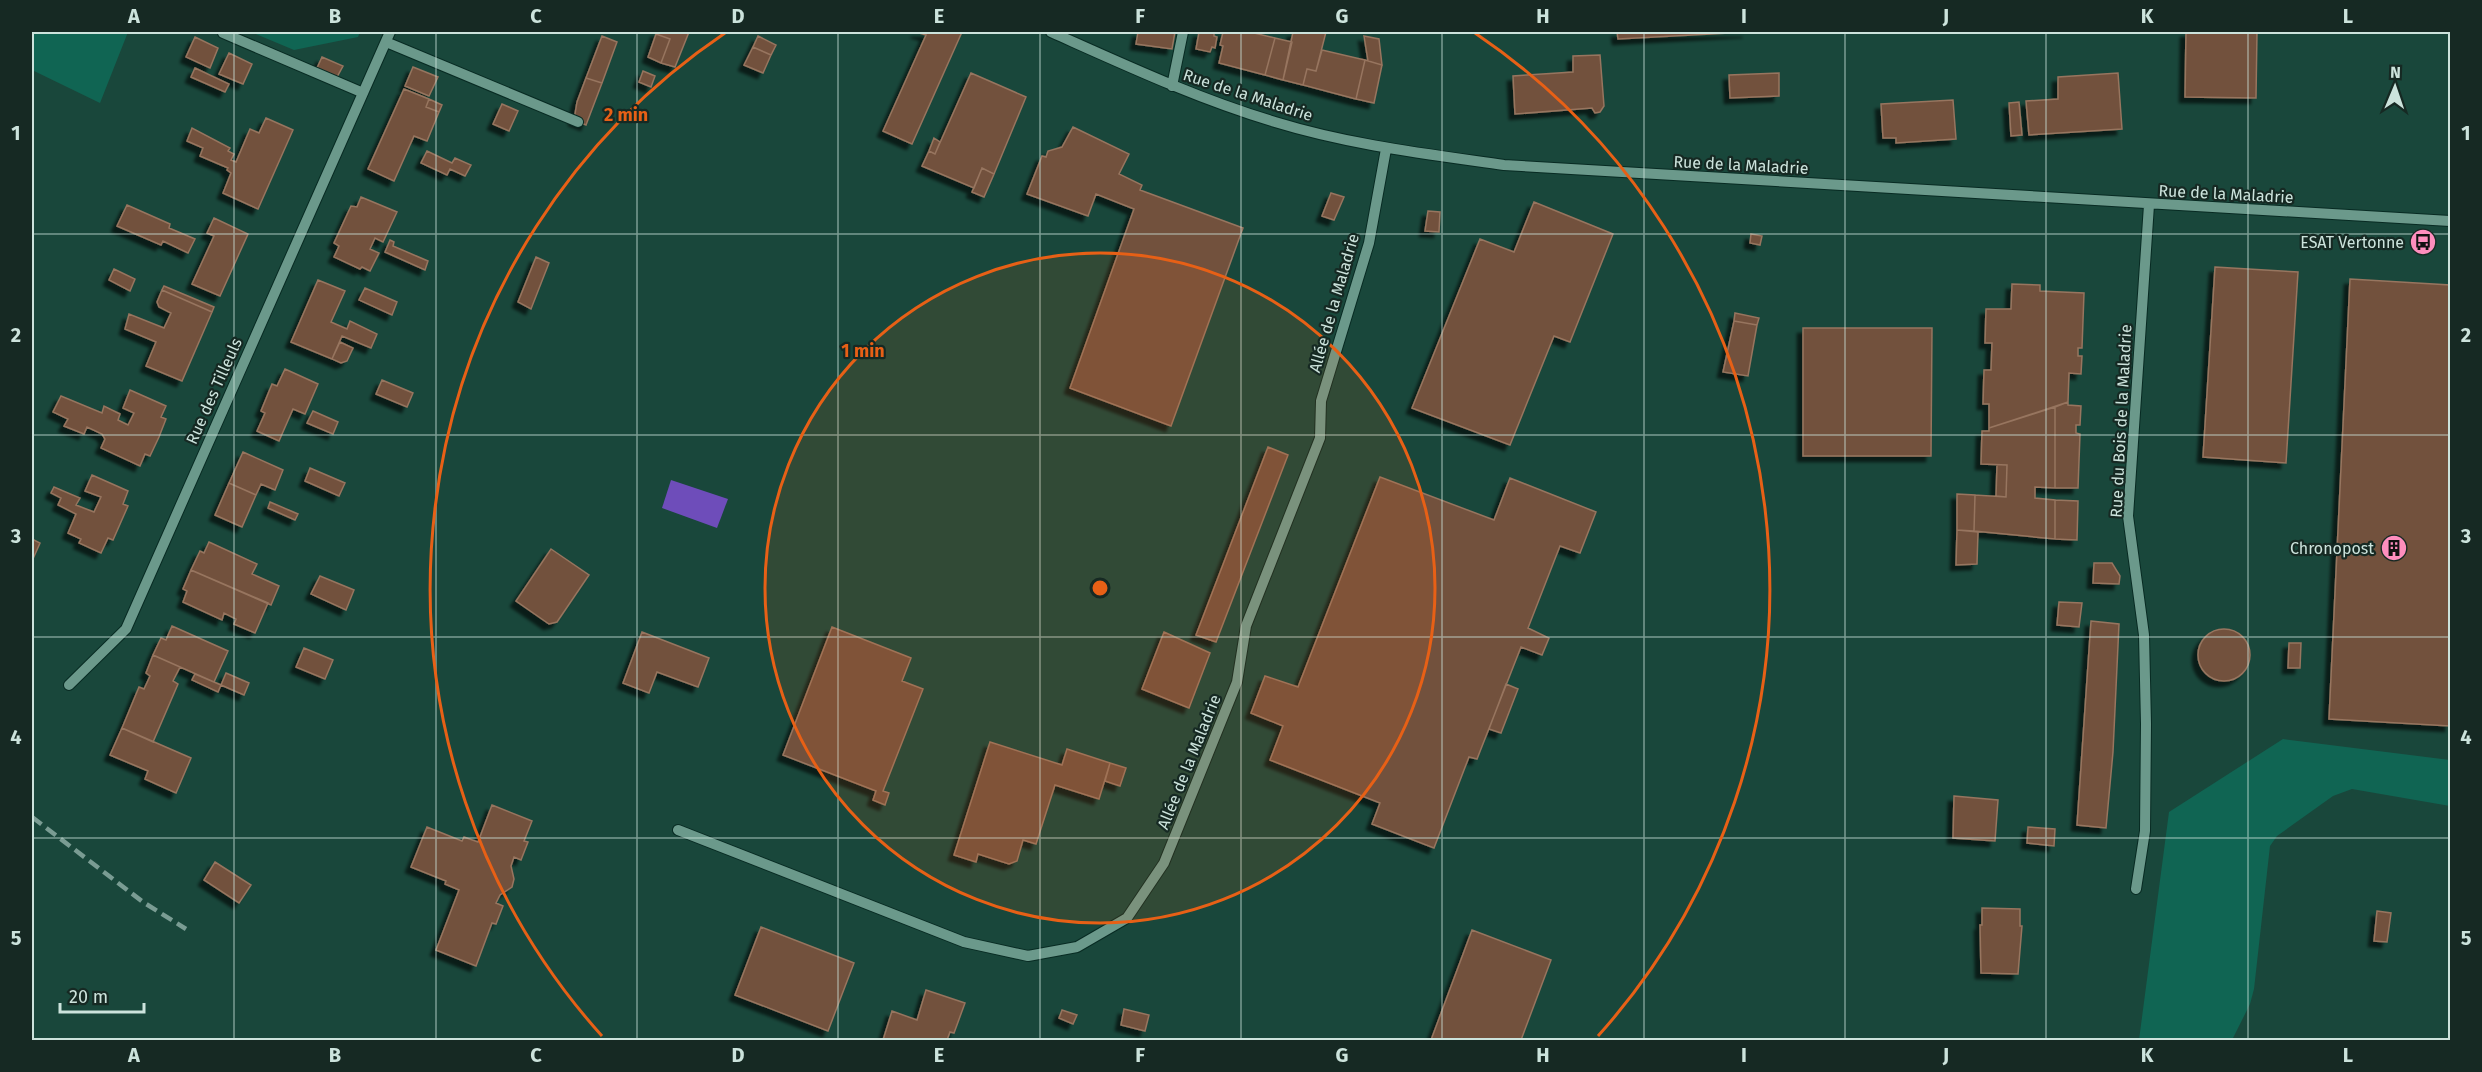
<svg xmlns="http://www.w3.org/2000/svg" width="2482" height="1072" font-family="'Fira Sans',sans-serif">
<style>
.green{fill:#106553}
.water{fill:#6e4dba}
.building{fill:#72513d;stroke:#97755f;stroke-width:1.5;filter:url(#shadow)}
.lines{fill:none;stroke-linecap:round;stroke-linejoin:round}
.minor-casing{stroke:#082b23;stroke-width:12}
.minor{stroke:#6b998b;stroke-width:10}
.rail{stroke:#7a9c93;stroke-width:4.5;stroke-dasharray:12 6;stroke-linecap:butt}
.grid{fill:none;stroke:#cce3dc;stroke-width:1.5;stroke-opacity:0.55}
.ring{fill:none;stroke:#e76016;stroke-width:3}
.labels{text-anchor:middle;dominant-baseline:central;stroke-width:4.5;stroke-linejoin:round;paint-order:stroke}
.street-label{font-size:16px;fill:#cce3dc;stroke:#162923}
.poi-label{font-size:16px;fill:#cce3dc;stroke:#162923;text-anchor:end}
.centre{fill:#e76016;stroke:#162923;stroke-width:3}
.ring-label{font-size:18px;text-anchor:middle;font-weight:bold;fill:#e76016;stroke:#162923;stroke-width:4.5;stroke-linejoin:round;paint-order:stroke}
.neatline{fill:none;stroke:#cce3dc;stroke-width:2}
.grid-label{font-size:20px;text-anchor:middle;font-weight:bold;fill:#cce3dc}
</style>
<defs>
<filter id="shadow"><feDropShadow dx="-5.5" dy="5.5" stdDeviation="1.5" flood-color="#0009"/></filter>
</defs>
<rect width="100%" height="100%" fill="#19473b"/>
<path class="green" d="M32 32H128L100 103 32 70Z
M251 32H360L358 37 294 50Z
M2283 739 2450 760V806L2352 789 2333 796 2277 836 2270 846 2254 989 2250 1004 2232 1040H2139L2169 812Z"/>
<path class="water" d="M671 480 728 499 717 528 662 508Z"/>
<path class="building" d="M656 32H689L675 67 661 63 670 39 656 34Z
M916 32H962L912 144 883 131 926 35Z
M1138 32H1175L1172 49 1136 44Z
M1199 32H1214V36L1217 37 1215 48 1212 47 1210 52 1196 49Z
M1223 32H1250L1275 38 1265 75 1219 63 1223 46 1220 45Z
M1293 32H1326L1316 71 1307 69 1303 85 1283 80Z
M1617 32H1748L1618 39Z
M2186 32H2257L2256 98 2185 97Z
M656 34 670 39 661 63 648 57Z
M602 36 617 42 602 83 586 78Z
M758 36 776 45 771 55 753 47Z
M1364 36 1379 39 1382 65 1368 61Z
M195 37 218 48 210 68 186 57Z
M1275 38 1292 42 1283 80 1265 75Z
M753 47 771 55 763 73 744 65Z
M1322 50 1365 60 1356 99 1303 85 1307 69 1316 71Z
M229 53 252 64 243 84 219 74Z
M1600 55 1604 106 1600 112 1595 113 1592 108 1515 114 1513 76 1573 72V56Z
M322 57 343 66 337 77 317 68Z
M1365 60 1382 65 1374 103 1356 99Z
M413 67 438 77 429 96 405 86Z
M195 68 229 84 225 92 191 77Z
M643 71 655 76 651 87 639 82Z
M971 73 1026 97 994 174 982 168 974 188 922 166 929 151 935 154Z
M1779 73V96L1730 98 1729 75Z
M2118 73 2122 129 2029 135 2026 101 2058 99V77Z
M586 78 602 83 586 125 574 120 577 102Z
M404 89 429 99 426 107 439 112 427 141 414 136 394 181 368 169Z
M429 99 442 105 439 112 426 107Z
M1953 100 1956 139 1896 143V138H1883L1881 104Z
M2019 102 2022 135 2011 136 2009 103Z
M502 104 518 111 509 131 493 124Z
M266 118 293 130 258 209 223 193 231 173 227 170 228 168 200 156 203 148 187 141 192 128 230 148 228 151 234 154 231 160 236 162 250 129 259 133Z
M1073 127 1129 154 1119 174 1142 185 1140 190 1243 228 1171 426 1070 388 1134 209 1096 194 1088 216 1027 194 1042 156 1046 157 1048 151 1062 147Z
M934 138 940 142 935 154 929 151Z
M427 151 452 163 455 158 471 165 465 176 450 169 447 175 421 163Z
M982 168 994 174 984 197 972 192Z
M1331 193 1344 197 1334 220 1322 216Z
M361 197 397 212 383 242 375 238 370 249 379 253 370 271 362 267 360 269 334 257 339 246 334 243 351 206 357 207Z
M1534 202 1613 234 1570 342 1554 336 1510 445 1412 408 1480 239 1514 252Z
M127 205 170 224 169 228 195 239 188 253 163 241 161 245 117 226Z
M1428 211 1440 212 1439 232 1425 231Z
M214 218 248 234 220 296 192 284 214 236 207 233Z
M1751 234 1762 236 1760 245 1750 243Z
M390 240 394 242 393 246 428 261 425 270 385 252Z
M536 257 549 263 531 309 518 302Z
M2215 267 2298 272 2286 463 2203 457Z
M114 269 135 279 130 291 109 280Z
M2350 279 2450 285V726L2329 719Z
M318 280 345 291 331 322 347 329 350 321 377 334 371 348 342 336 332 359 291 342Z
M2012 284 2040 285V291L2084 293 2082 348H2078V356H2082L2081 374 2069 373 2068 402 1989 428V404H1983L1984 370H1991L1992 343H1985L1986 309H2011Z
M164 286 214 307 212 312 162 290Z
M365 288 397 302 392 315 359 300Z
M162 290 212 312 182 381 146 366 156 342 125 329 129 314 164 328 171 313 159 307 157 302Z
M1735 313 1759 318 1757 325 1734 321Z
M1734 321 1757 325 1748 376 1723 372Z
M1803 328H1932L1931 456H1803Z
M340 342 353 348 347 361 341 363 332 359Z
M285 369 318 384 305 414 293 409 279 441 257 431 265 413 261 411 272 384 277 386Z
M382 380 413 393 407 407 376 394Z
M130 390 166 406 161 417 166 419 159 437 150 456 145 454 140 466 101 448 105 439 102 434 87 427 84 434 64 426 68 419 53 412 61 396 102 413 104 406 120 414 118 420 128 425 134 413 123 408Z
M2068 402V405L2081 406 2080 425H2076V433L2080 434 2078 488H2055V407Z
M2055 407V488L2035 487V498L2055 500V539L1974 531 1975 495 2006 497 2007 465 1981 464 1982 431H1989V428Z
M313 411 338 422 333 434 307 423Z
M1268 447 1288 455 1216 642 1196 635Z
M243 452 283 470 275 490 261 484 256 495 229 483Z
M1997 465H2007L2006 497 1996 496Z
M310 468 345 483 339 496 305 481Z
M92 475 128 491 123 504 128 506 113 540 108 538 101 553 79 543 81 539 68 533 76 514 58 505 61 498 51 493 54 487 80 498 76 505 94 512 101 497 85 491Z
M1380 477 1494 520 1510 478 1596 512 1580 553 1560 546 1528 628 1549 638 1542 655 1521 647 1477 759 1469 757 1434 848 1372 824 1380 803 1270 760 1283 726 1251 713 1265 676 1298 687Z
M229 483 256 495 242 527 215 515Z
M1957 494 1975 495 1974 531 1957 530Z
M2055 500 2078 501 2077 540 2055 539Z
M270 502 298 514 295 520 268 508Z
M1957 530 1978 532 1977 564 1956 565Z
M32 539 40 543 32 561Z
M209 542 257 564 252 574 279 586 271 605 191 570 200 551 204 553Z
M551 549 589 575 557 622 549 624 516 601Z
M2094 563H2112L2120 576 2119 584 2093 583Z
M191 570 268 603 255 633 234 624 236 619 224 613 222 620 183 602 187 591 183 589Z
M320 576 354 590 346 610 311 594Z
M2059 602 2082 603 2079 627 2057 625Z
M2091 621 2119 624 2113 752 2106 828 2077 825Z
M172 626 228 651 214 682 153 655 161 638 166 640Z
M832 627 911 658 902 681 923 689 883 791 889 793 885 805 873 800 876 791 783 755Z
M2198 655a26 26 0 1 1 52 0a26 26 0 1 1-52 0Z
M642 632 709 658 698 687 657 672 649 693 623 683Z
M1164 632 1210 653 1189 708 1142 689Z
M2289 643H2301L2300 668H2288Z
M304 648 333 660 325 679 296 667Z
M153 655 180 667 173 681 178 684 153 742 122 728 139 687 144 689 150 676 146 673Z
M226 673 249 683 244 695 221 685Z
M195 674 221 685 218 692 192 680Z
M1506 684 1518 689 1501 733 1489 729Z
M122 728 191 758 176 793 145 779 148 771 110 755Z
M990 742 1062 765 1067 749 1110 763 1099 799 1055 785 1036 844 1023 840 1017 861 1009 864 978 854 976 862 954 855Z
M1110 763 1126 768 1120 786 1105 781Z
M1954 796 1998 800 1995 841 1953 838Z
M492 805 532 821 524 841 528 842 521 860 514 857 511 866 514 879 512 887 500 895 496 903 503 906 496 924 492 923 476 966 436 950 459 890 445 884 446 881 411 867 427 827 462 841 464 837 478 842Z
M2028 827 2055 829 2054 846 2027 843Z
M215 862 251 885 239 903 204 880Z
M1982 908 2020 909V926H2022L2018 974 1981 973 1980 925H1982Z
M2377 911 2391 913 2387 942 2374 941Z
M761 927 854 963 828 1031 735 995Z
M1472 930 1551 960 1521 1040H1431Z
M926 990 965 1003 954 1033 950 1032 947 1040H883L892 1011 917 1020Z
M1124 1009 1149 1015 1145 1031 1121 1025Z
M1062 1010 1077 1015 1073 1024 1059 1018Z"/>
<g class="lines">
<g class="minor-casing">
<path id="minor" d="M1051 32C1125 65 1198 99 1275 122 1350 145 1427 154 1504 165L2450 221
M223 33 361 92
M386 42 578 122
M1172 86 1183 32
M69 685 126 629 390 32
M678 830 964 942 1028 956 1077 947 1127 918 1164 863 1237 682 1246 626 1320 438 1321 401 1369 243 1386 149
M2136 889 2145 831 2146 724 2144 635 2128 516 2149 205"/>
</g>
<use href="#minor" class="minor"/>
<path class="rail" d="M32 817 143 902 186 929"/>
</g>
<path class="grid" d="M234 32V1040M436 32V1040M637 32V1040M838 32V1040M1040 32V1040M1241 32V1040M1442 32V1040M1644 32V1040M1845 32V1040M2046 32V1040M2248 32V1040M32 234H2450M32 435H2450M32 637H2450M32 838H2450"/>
<circle cx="1100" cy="588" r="335" fill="#e76016" fill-opacity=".12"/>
<g class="ring">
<circle cx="1100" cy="588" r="335"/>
<path d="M602 1036A670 670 0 0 1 725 33M1475 33A670 670 0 0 1 1598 1036"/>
</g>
<defs>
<g id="bus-disc" transform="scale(1.35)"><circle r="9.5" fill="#fe8ebe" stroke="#162923"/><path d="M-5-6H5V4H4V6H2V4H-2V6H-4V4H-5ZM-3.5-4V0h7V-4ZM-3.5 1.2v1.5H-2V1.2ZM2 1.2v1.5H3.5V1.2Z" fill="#111"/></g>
<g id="building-disc" transform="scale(1.35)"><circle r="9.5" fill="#fe8ebe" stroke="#162923"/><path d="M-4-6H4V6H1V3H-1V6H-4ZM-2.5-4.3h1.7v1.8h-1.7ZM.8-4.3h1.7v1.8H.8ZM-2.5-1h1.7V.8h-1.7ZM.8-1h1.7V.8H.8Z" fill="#111"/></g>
</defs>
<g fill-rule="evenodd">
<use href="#bus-disc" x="2423" y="242"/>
<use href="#building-disc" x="2394" y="548"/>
</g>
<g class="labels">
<g class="street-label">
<text transform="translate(1248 95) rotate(18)">Rue de la Maladrie</text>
<text transform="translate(1741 165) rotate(3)">Rue de la Maladrie</text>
<text transform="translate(2226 194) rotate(3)">Rue de la Maladrie</text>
<text transform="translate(1334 303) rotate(-74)">Allée de la Maladrie</text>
<text transform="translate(214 391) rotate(-66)">Rue des Tilleuls</text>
<text transform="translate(2121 421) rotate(-87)">Rue du Bois de la Maladrie</text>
<text transform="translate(1189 762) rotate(-68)">Allée de la Maladrie</text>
</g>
<g class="poi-label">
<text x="2404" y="242">ESAT Vertonne</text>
<text x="2374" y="548">Chronopost</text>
</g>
</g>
<circle cx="1100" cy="588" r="9" class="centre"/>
<g class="ring-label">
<text x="626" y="121">2 min</text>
<text x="863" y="357">1 min</text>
</g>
<rect width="2482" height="1072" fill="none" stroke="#162923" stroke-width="66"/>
<g transform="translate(2395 87) rotate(2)" stroke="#162923" stroke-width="4.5" paint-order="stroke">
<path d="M0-4.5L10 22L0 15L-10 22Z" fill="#cce3dc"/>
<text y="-9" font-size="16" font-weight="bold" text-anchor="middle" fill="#cce3dc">N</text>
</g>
<path d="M60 1003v9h84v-9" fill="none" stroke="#cce3dc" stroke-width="3"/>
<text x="69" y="1003" font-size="18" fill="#cce3dc" stroke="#162923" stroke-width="4.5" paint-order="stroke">20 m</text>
<rect x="33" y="33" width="2416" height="1006" class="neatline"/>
<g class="grid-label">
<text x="134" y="23">A</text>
<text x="335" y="23">B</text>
<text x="536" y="23">C</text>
<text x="738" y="23">D</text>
<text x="939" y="23">E</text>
<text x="1140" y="23">F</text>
<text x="1342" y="23">G</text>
<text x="1543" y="23">H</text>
<text x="1744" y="23">I</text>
<text x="1946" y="23">J</text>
<text x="2147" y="23">K</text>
<text x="2348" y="23">L</text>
<text x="16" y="140">1</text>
<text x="2466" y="140">1</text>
<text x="16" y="342">2</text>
<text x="2466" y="342">2</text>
<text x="16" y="543">3</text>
<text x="2466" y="543">3</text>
<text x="16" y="744">4</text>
<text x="2466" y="744">4</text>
<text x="16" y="945">5</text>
<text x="2466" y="945">5</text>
<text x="134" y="1062">A</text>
<text x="335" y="1062">B</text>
<text x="536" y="1062">C</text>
<text x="738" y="1062">D</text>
<text x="939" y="1062">E</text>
<text x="1140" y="1062">F</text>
<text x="1342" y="1062">G</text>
<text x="1543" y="1062">H</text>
<text x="1744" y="1062">I</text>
<text x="1946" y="1062">J</text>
<text x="2147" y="1062">K</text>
<text x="2348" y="1062">L</text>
</g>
</svg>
